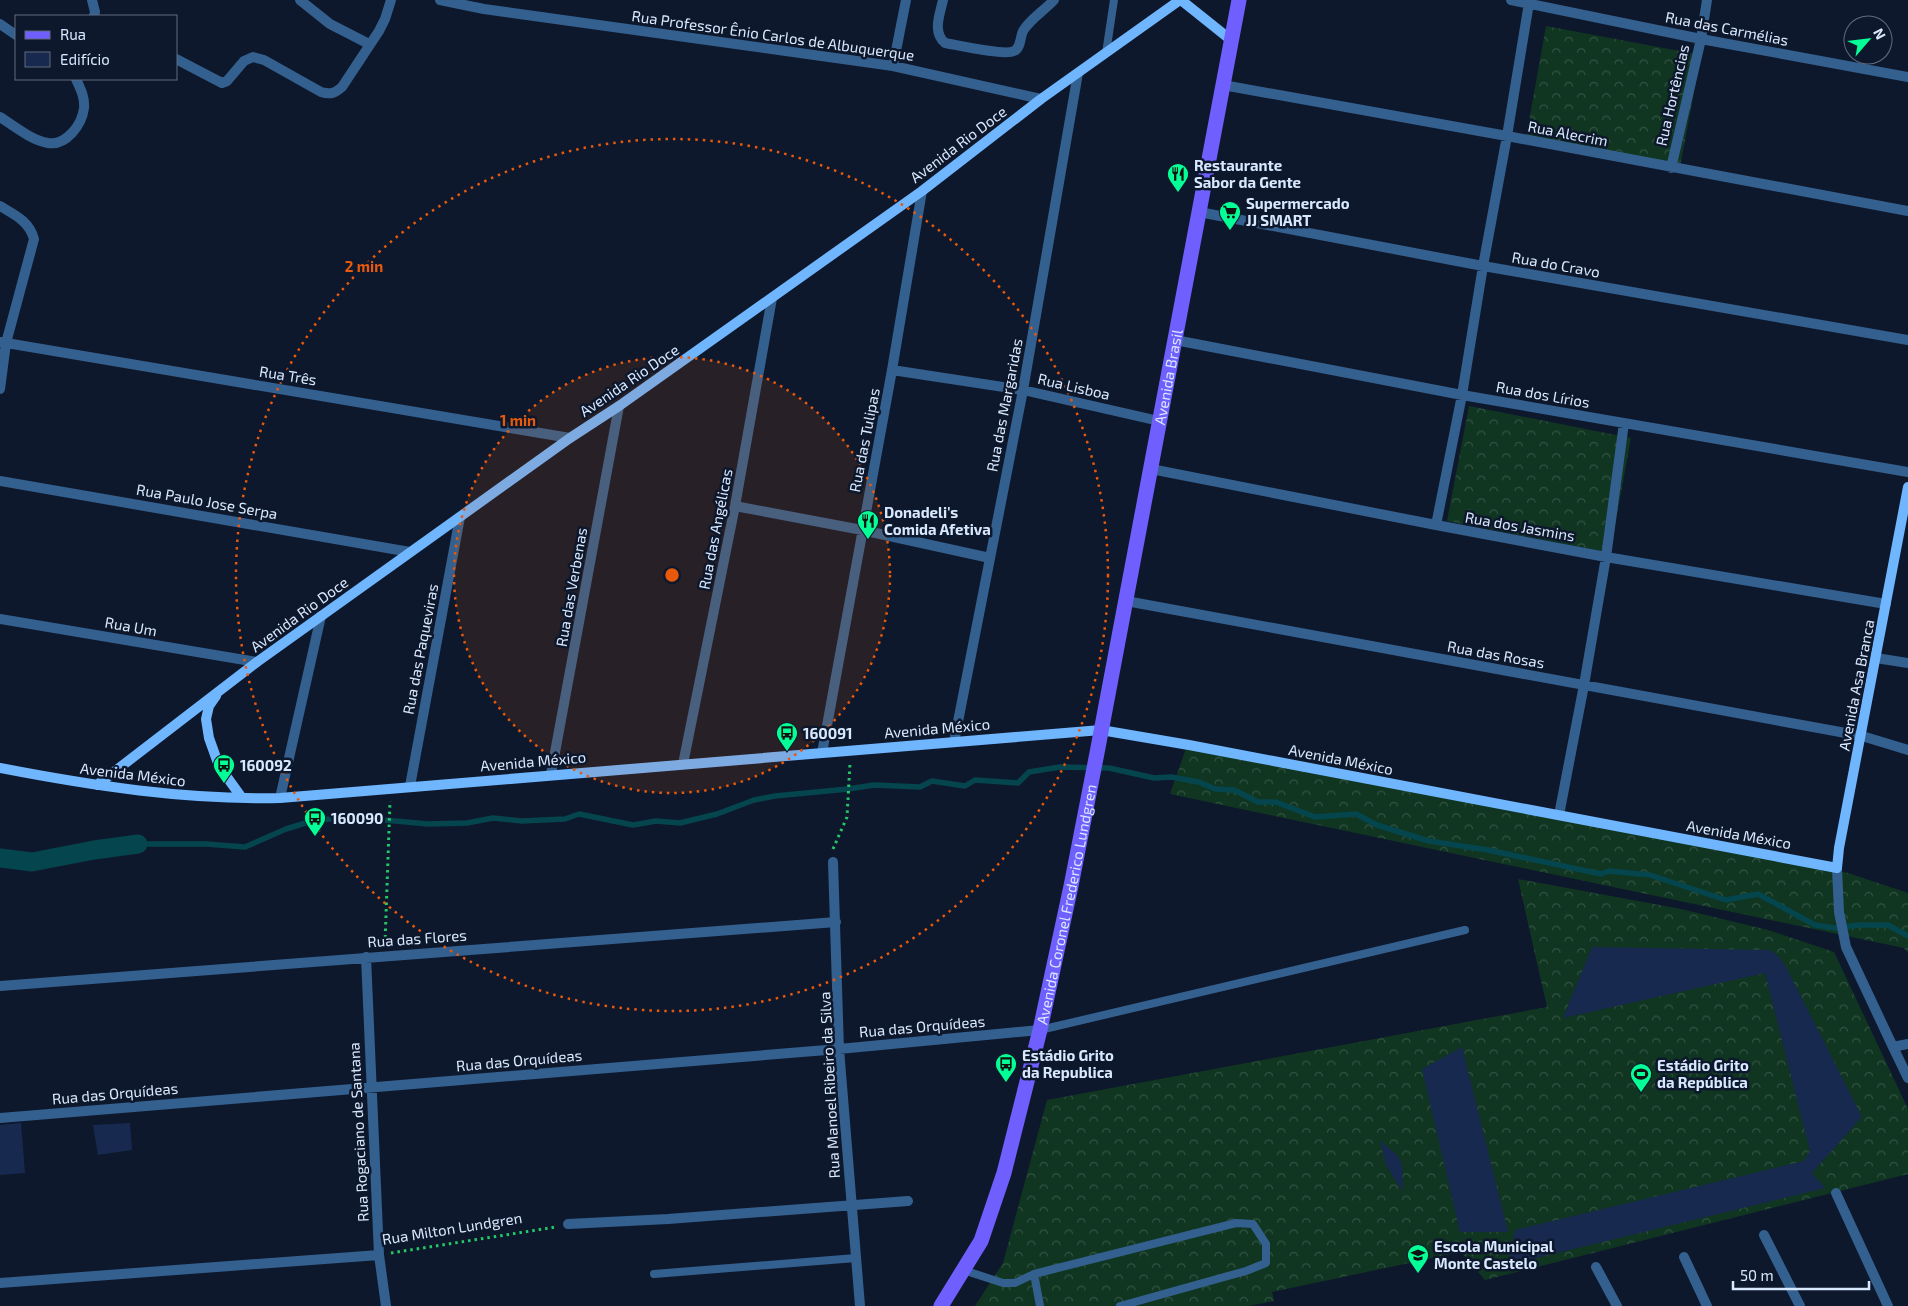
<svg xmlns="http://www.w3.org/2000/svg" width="1908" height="1306" font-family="'Exo 2',sans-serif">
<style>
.forest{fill:url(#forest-crowns)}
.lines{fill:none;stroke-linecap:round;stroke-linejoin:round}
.stream{stroke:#05454e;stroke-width:5.5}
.canal{stroke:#05454e;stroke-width:19}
.building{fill:#18294f}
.path{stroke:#23c968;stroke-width:3;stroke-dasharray:2.5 4;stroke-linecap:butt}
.lane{stroke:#34608f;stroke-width:8}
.street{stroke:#34608f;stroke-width:10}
.secondary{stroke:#6fb6ff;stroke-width:10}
.primary{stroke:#705fff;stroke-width:15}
.ring{fill:none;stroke:#e8590c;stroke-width:2.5;stroke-dasharray:2.5 5}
.labels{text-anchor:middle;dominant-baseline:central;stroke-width:5;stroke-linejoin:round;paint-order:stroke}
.street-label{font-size:15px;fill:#d8e8ff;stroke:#0e182c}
.poi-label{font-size:15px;font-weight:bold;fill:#d8e8ff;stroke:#0e182c;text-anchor:start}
.centre{fill:#e8590c;stroke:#0e182c;stroke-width:2.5}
.ring-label{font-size:15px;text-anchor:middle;font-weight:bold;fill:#e8590c;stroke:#0e182c;stroke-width:5;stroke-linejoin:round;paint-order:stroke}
</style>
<defs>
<pattern id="forest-crowns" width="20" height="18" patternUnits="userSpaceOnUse" patternTransform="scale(1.25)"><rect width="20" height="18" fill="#103621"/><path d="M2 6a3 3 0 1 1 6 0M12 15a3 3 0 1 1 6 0" fill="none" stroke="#325342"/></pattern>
</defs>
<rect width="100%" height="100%" fill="#0e182c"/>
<path class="forest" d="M1546 26 1701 55 1680 167 1526 138Z
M1469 406 1631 438 1610 553 1447 521Z
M1187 746 1848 873 1908 893V953L1904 948 1170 794Z
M1518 879 1681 909 1768 930 1834 952 1908 1109V1174L1485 1280 1461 1252 1272 1292 1274 1301 1248 1306H975L1003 1263 1047 1100 1547 1007Z"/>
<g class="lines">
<path class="stream" d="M138 844H206L245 847 286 829 312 821 330 819 362 818 428 824 467 823 493 818 522 821 565 819 579 814 633 825 656 821 680 823 717 814 754 800 775 796 848 789 874 785 920 787 932 781 965 786 975 780 1018 783 1029 772 1060 767 1109 768 1154 778 1171 777 1199 782 1215 789 1234 790 1258 802H1276L1315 817 1356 814 1377 825 1429 841 1488 850 1601 874 1609 871 1650 875 1726 900 1758 894 1815 925 1835 928 1859 925H1888L1908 936"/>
<path class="canal" d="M0 858 32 862 94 850 138 844"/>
</g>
<path class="building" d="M1592 947 1770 950 1778 956 1785 965 1862 1117 1812 1173 1825 1188 1508 1265 1515 1230 1804 1161 1810 1151 1765 973 1563 1018Z
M1462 1047 1508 1232H1460L1422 1069Z
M21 1123 25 1173 0 1175V1125Z
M130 1123 132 1150 98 1155 93 1125Z
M1380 1140 1397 1155 1402 1164 1403 1192 1386 1165Z"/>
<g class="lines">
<path class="path" d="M833 849 847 817 850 763
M385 944 390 801
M391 1253 556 1227"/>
<path class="lane" d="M1106 53 1114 0
M1040 1030 1465 930
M963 1270 1003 1283H1015L1034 1274 1236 1223 1253 1224 1266 1244V1263L1246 1271 1120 1306
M654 1274 856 1258
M1034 1274 1040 1306"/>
<path class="street" d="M92 0 95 12 94 16
M300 0 330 24 369 44
M440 0 484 9 893 66 1041 99
M943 0C940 14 932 32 945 43 957 45 1005 56 1014 51 1021 48 1020 37 1023 31 1031 18 1044 11 1054 0
M1511 0 1701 39 1908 77
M0 24 16 35
M176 59 222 83 227 81 244 61 253 57 264 60 321 92C331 95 335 93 342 87L379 31 385 19 391 0
M893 66 906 0
M1223 85 1507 136 1908 211
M0 117C14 126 31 140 48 143 66 146 82 125 84 108 85 97 80 88 76 79
M1671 168 1701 39 1707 0
M0 206C15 215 29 221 34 239L6 343 0 389
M1199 212 1483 266 1908 340
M1175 340 1462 395 1908 472
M0 342 570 438
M892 370 1023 390 1159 421
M1151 469 1436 525 1606 557 1886 604
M0 481 410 552
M735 506 862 530 990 558
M1436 525 1462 395 1483 266 1507 136 1529 3
M1126 601 1862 736 1908 750
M0 619 257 662
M1876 658 1908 663
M954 742 1023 390 1078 73
M822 753 892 370 922 191
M683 764 735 506 772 298
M551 774 619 406
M410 786 460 517
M280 798 321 616
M1559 815 1584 685 1606 557 1624 423
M833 862 839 1049 860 1306
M1837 868 1839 912 1846 947 1893 1047
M366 957 379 1255 386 1306
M0 986 836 922
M1908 1044 1893 1047 1908 1078
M0 1118 839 1049 1040 1030
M1836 1193 1888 1306
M568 1224 668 1219 908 1201
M1764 1235 1800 1306
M1684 1257 1707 1306
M1596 1267 1617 1306
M0 1283 379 1255"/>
<path class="secondary" d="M1181 0 1231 40
M216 696 209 706 206 719 209 738 219 766 242 798
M0 768C93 786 185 800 280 798L1101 730 1189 745 1837 868 1839 848 1908 487
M97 785 257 662 570 438 619 406 922 191 1041 99 1180 0"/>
<path class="primary" id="s1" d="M941 1306 981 1241 1004 1173 1040 1030 1071 886 1097 753 1239 0"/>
</g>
<circle cx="672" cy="575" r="218" fill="#e8590c" fill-opacity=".12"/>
<g class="ring">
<circle cx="672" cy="575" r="218"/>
<circle cx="672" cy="575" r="436"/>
</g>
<defs>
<g id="restaurant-pin" transform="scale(1.125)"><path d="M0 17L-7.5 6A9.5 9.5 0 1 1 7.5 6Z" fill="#04ff96" stroke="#0e182c"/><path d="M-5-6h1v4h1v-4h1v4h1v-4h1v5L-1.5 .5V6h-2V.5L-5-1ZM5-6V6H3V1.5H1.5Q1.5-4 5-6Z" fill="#111"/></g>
<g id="supermarket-pin" transform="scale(1.125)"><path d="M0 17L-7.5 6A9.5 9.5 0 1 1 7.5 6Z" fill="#04ff96" stroke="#0e182c"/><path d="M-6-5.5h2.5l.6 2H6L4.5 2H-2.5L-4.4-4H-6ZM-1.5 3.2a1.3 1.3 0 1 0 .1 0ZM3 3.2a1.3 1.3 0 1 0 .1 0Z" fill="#111"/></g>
<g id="bus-pin" transform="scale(1.125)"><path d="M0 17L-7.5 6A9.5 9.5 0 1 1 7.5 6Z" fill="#04ff96" stroke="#0e182c"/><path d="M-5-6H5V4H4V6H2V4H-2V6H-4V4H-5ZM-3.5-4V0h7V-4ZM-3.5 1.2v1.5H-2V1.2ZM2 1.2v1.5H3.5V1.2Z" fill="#111"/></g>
<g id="stadium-pin" transform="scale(1.125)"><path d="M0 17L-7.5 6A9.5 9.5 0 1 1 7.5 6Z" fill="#04ff96" stroke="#0e182c"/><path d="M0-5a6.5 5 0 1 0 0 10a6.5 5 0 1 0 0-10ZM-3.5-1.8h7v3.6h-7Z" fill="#111"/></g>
<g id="school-pin" transform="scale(1.125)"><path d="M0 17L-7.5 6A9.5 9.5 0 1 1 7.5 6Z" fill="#04ff96" stroke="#0e182c"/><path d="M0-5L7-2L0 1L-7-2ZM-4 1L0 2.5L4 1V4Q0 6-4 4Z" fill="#111"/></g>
</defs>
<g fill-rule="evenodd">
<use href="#restaurant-pin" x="1178" y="174"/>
<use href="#supermarket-pin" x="1230" y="212"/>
<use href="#restaurant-pin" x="868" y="521"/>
<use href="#bus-pin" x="787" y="733"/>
<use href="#bus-pin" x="224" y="765"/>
<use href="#bus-pin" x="315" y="818"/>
<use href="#bus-pin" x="1006" y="1064"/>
<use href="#stadium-pin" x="1641" y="1074"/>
<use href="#school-pin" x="1418" y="1255"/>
</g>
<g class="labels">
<g class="street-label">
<text transform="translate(1727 28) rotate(11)">Rua das Carmélias</text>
<text transform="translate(773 35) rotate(8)">Rua Professor Ênio Carlos de Albuquerque</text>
<text transform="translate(1672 95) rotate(-77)">Rua Hortências</text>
<text transform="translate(1568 133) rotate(11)">Rua Alecrim</text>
<text transform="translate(958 144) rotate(-37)">Avenida Rio Doce</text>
<text transform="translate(1556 264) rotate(10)">Rua do Cravo</text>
<text transform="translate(288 375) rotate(9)">Rua Três</text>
<text stroke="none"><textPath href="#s1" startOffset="961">Avenida Brasil</textPath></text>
<text transform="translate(629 380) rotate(-34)">Avenida Rio Doce</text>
<text transform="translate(1074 386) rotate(13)">Rua Lisboa</text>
<text transform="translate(1543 394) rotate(10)">Rua dos Lírios</text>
<text transform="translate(1004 405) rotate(-79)">Rua das Margaridas</text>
<text transform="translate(864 440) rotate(-79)">Rua das Tulipas</text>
<text transform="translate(207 501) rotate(10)">Rua Paulo Jose Serpa</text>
<text transform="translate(1520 526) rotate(10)">Rua dos Jasmins</text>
<text transform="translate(715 529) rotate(-79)">Rua das Angélicas</text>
<text transform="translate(571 587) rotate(-80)">Rua das Verbenas</text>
<text transform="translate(299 614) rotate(-36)">Avenida Rio Doce</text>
<text transform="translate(131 626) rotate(10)">Rua Um</text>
<text transform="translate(420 649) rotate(-79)">Rua das Paqueviras</text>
<text transform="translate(1496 654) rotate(10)">Rua das Rosas</text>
<text transform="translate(1856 685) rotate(-79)">Avenida Asa Branca</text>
<text transform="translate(937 728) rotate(-5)">Avenida México</text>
<text transform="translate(1341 759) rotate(11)">Avenida México</text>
<text transform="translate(533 761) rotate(-5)">Avenida México</text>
<text transform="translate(133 774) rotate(7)">Avenida México</text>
<text transform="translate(1739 834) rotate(10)">Avenida México</text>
<text stroke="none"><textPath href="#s1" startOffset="424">Avenida Coronel Frederico Lundgren</textPath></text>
<text transform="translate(417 938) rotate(-4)">Rua das Flores</text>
<text transform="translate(922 1026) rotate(-5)">Rua das Orquídeas</text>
<text transform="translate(519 1060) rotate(-5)">Rua das Orquídeas</text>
<text transform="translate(829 1085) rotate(-93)">Rua Manoel Ribeiro da Silva</text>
<text transform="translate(115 1093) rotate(-5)">Rua das Orquídeas</text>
<text transform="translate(358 1132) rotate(-93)">Rua Rogaciano de Santana</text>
<text transform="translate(452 1228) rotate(-9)">Rua Milton Lundgren</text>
</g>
<g class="poi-label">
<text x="1194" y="165">Restaurante<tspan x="1194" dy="17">Sabor da Gente</tspan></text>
<text x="1246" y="203">Supermercado<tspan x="1246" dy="17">JJ SMART</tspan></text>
<text x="884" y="512">Donadeli's<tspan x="884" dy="17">Comida Afetiva</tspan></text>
<text x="803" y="733">160091</text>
<text x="240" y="765">160092</text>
<text x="331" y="818">160090</text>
<text x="1022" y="1055">Estádio Grito<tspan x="1022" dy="17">da Republica</tspan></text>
<text x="1657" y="1065">Estádio Grito<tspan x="1657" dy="17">da República</tspan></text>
<text x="1434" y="1246">Escola Municipal<tspan x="1434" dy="17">Monte Castelo</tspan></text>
</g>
</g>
<circle cx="672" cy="575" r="8" class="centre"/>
<g class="ring-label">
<text x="364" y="272">2 min</text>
<text x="518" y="426">1 min</text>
</g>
<rect x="15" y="15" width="162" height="65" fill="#0e182c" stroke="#5f6b80"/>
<rect x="25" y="31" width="25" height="8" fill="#705fff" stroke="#5f6b80"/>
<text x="60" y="40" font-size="15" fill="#d8e8ff">Rua</text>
<rect x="25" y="52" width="25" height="15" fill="#18294f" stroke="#5f6b80"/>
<text x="60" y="65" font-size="15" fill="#d8e8ff">Edifício</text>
<g transform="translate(1868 40) rotate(62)"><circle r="24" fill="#0e182c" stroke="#5f6b80"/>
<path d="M0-4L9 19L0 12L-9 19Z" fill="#04ff96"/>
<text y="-8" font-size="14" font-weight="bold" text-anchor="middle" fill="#d8e8ff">N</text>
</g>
<path d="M1733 1281v8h136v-8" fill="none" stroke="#d8e8ff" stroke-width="2.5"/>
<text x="1740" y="1281" font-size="15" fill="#d8e8ff" stroke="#0e182c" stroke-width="4" paint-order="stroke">50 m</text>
</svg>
